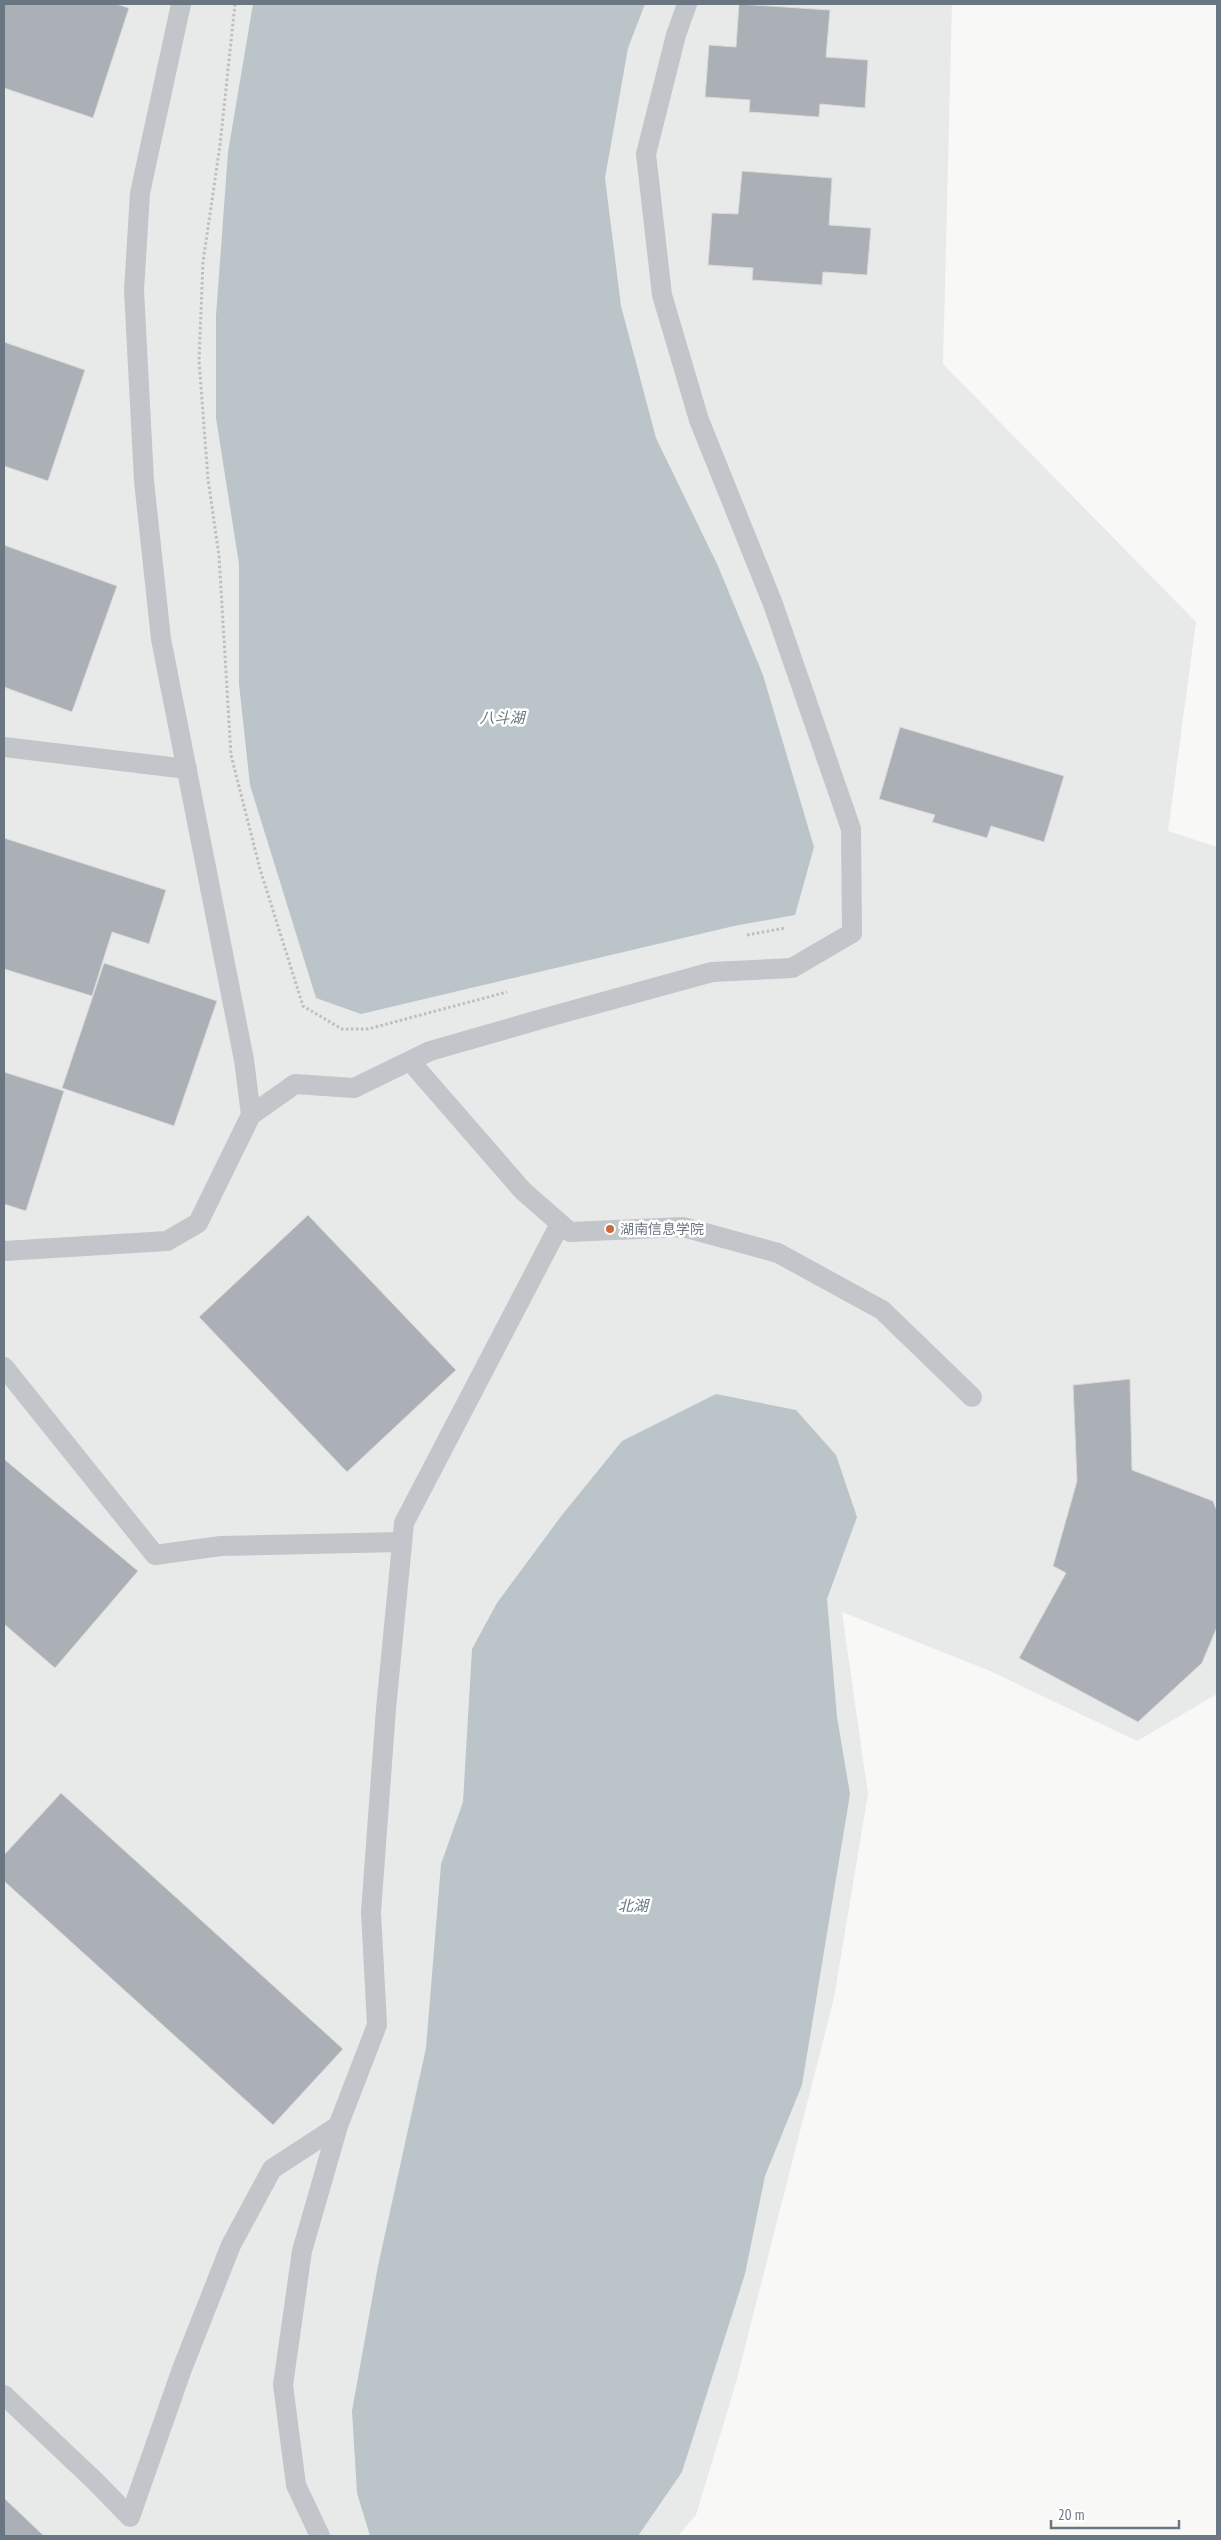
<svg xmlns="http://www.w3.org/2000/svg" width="1221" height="2540" font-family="'PT Sans Narrow','Noto Sans SC',sans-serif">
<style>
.built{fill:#e8eae9}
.water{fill:#bbc4c8}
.building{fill:#aab0b5;stroke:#d9d9d8}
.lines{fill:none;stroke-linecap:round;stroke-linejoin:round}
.path{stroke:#bcbec0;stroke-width:3;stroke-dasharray:2.5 2.5;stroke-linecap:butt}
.service{stroke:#c2c5c9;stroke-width:20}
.poi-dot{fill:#ce6a40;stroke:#fff;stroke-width:2}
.labels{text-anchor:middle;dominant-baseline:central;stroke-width:5;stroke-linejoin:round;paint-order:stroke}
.poi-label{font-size:14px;fill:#6b7683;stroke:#fff;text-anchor:start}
.water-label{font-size:15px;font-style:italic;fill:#67777f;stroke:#fff}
</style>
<rect width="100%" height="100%" fill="#f8f8f6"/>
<path class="built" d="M4 4H952L943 364 1196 622 1168 831 1217 847V1694L1137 1741 990 1671 842 1612 868 1794 834 1998 735 2386 696 2515 678 2536H4Z"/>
<path class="water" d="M253 4H645L628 48 605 178 621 306 656 438 718 566 763 675 814 847 795 915 734 926 361 1014 316 998 250 785 239 684V564L216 418V316L228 152Z
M716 1394 796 1410 836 1455 857 1517 827 1599 837 1717 850 1794 802 2085 765 2176 745 2274 682 2472 638 2536H370L357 2493 352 2411 378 2266 426 2048 441 1864 463 1802 472 1649 497 1603 562 1515 622 1441Z"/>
<path class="building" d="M4 4H116L129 8 93 118 4 88Z
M739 4 830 10 826 57 868 60 865 108 820 104 819 117 749 112 750 100 705 97 709 45 736 47Z
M742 171 832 178 829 225 871 228 867 275 823 272 822 285 752 280 753 268 708 265 712 213 738 214Z
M4 342 85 370 48 481 4 466Z
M4 545 117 586 72 712 4 687Z
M900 727 1064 776 1044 842 991 826 987 838 932 822 935 815 879 799Z
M4 838 166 890 149 944 112 932 92 996 4 969Z
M104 963 217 1001 174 1126 62 1088Z
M4 1072 64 1091 26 1211 4 1204Z
M308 1215 456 1370 347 1472 199 1317Z
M1130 1379 1132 1470 1213 1501 1217 1511V1627L1202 1663 1138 1722 1019 1658 1066 1573 1053 1566 1077 1481 1073 1385Z
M4 1459 138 1571 55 1668 4 1624Z
M61 1793 343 2049 273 2125 4 1881V1855Z
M4 2498 44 2536H4Z"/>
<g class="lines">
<path class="path" d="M235 4 220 145 203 262 199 361 208 479 219 556 231 755 260 869 303 1006 342 1029H368L507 992
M747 935 785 928"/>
<path class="service" d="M181 4 140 193 134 290 144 481 161 639 244 1060 251 1115 295 1084 354 1088 430 1051 552 1016 712 972 792 968 852 933 851 829 773 604 699 420 662 295 646 154 676 35 687 4
M4 747 187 769
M410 1061 523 1191 570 1232 683 1227 778 1253 882 1310 972 1397
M4 1251 167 1241 198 1223 251 1115
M4 1367 155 1555 221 1546 402 1542
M4 2395 95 2481 130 2517 182 2369 231 2245 272 2169 338 2126
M320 2536 296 2485 283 2385 302 2251 338 2126 377 2025 371 1912 386 1709 404 1523 560 1224"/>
</g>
<circle class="poi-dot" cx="610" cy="1229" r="5"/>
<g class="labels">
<g class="poi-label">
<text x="620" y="1229">湖南信息学院</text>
</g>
<g class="water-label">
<text x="502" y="717">八斗湖</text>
<text x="633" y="1905">北湖</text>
</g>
</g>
<rect width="1221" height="2540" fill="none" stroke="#6b7683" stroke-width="10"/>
<path d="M1051 2520v8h128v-8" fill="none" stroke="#6b7683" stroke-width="2.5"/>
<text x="1058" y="2520" font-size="15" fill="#6b7683" stroke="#ffffff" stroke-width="4" paint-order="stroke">20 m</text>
</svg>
